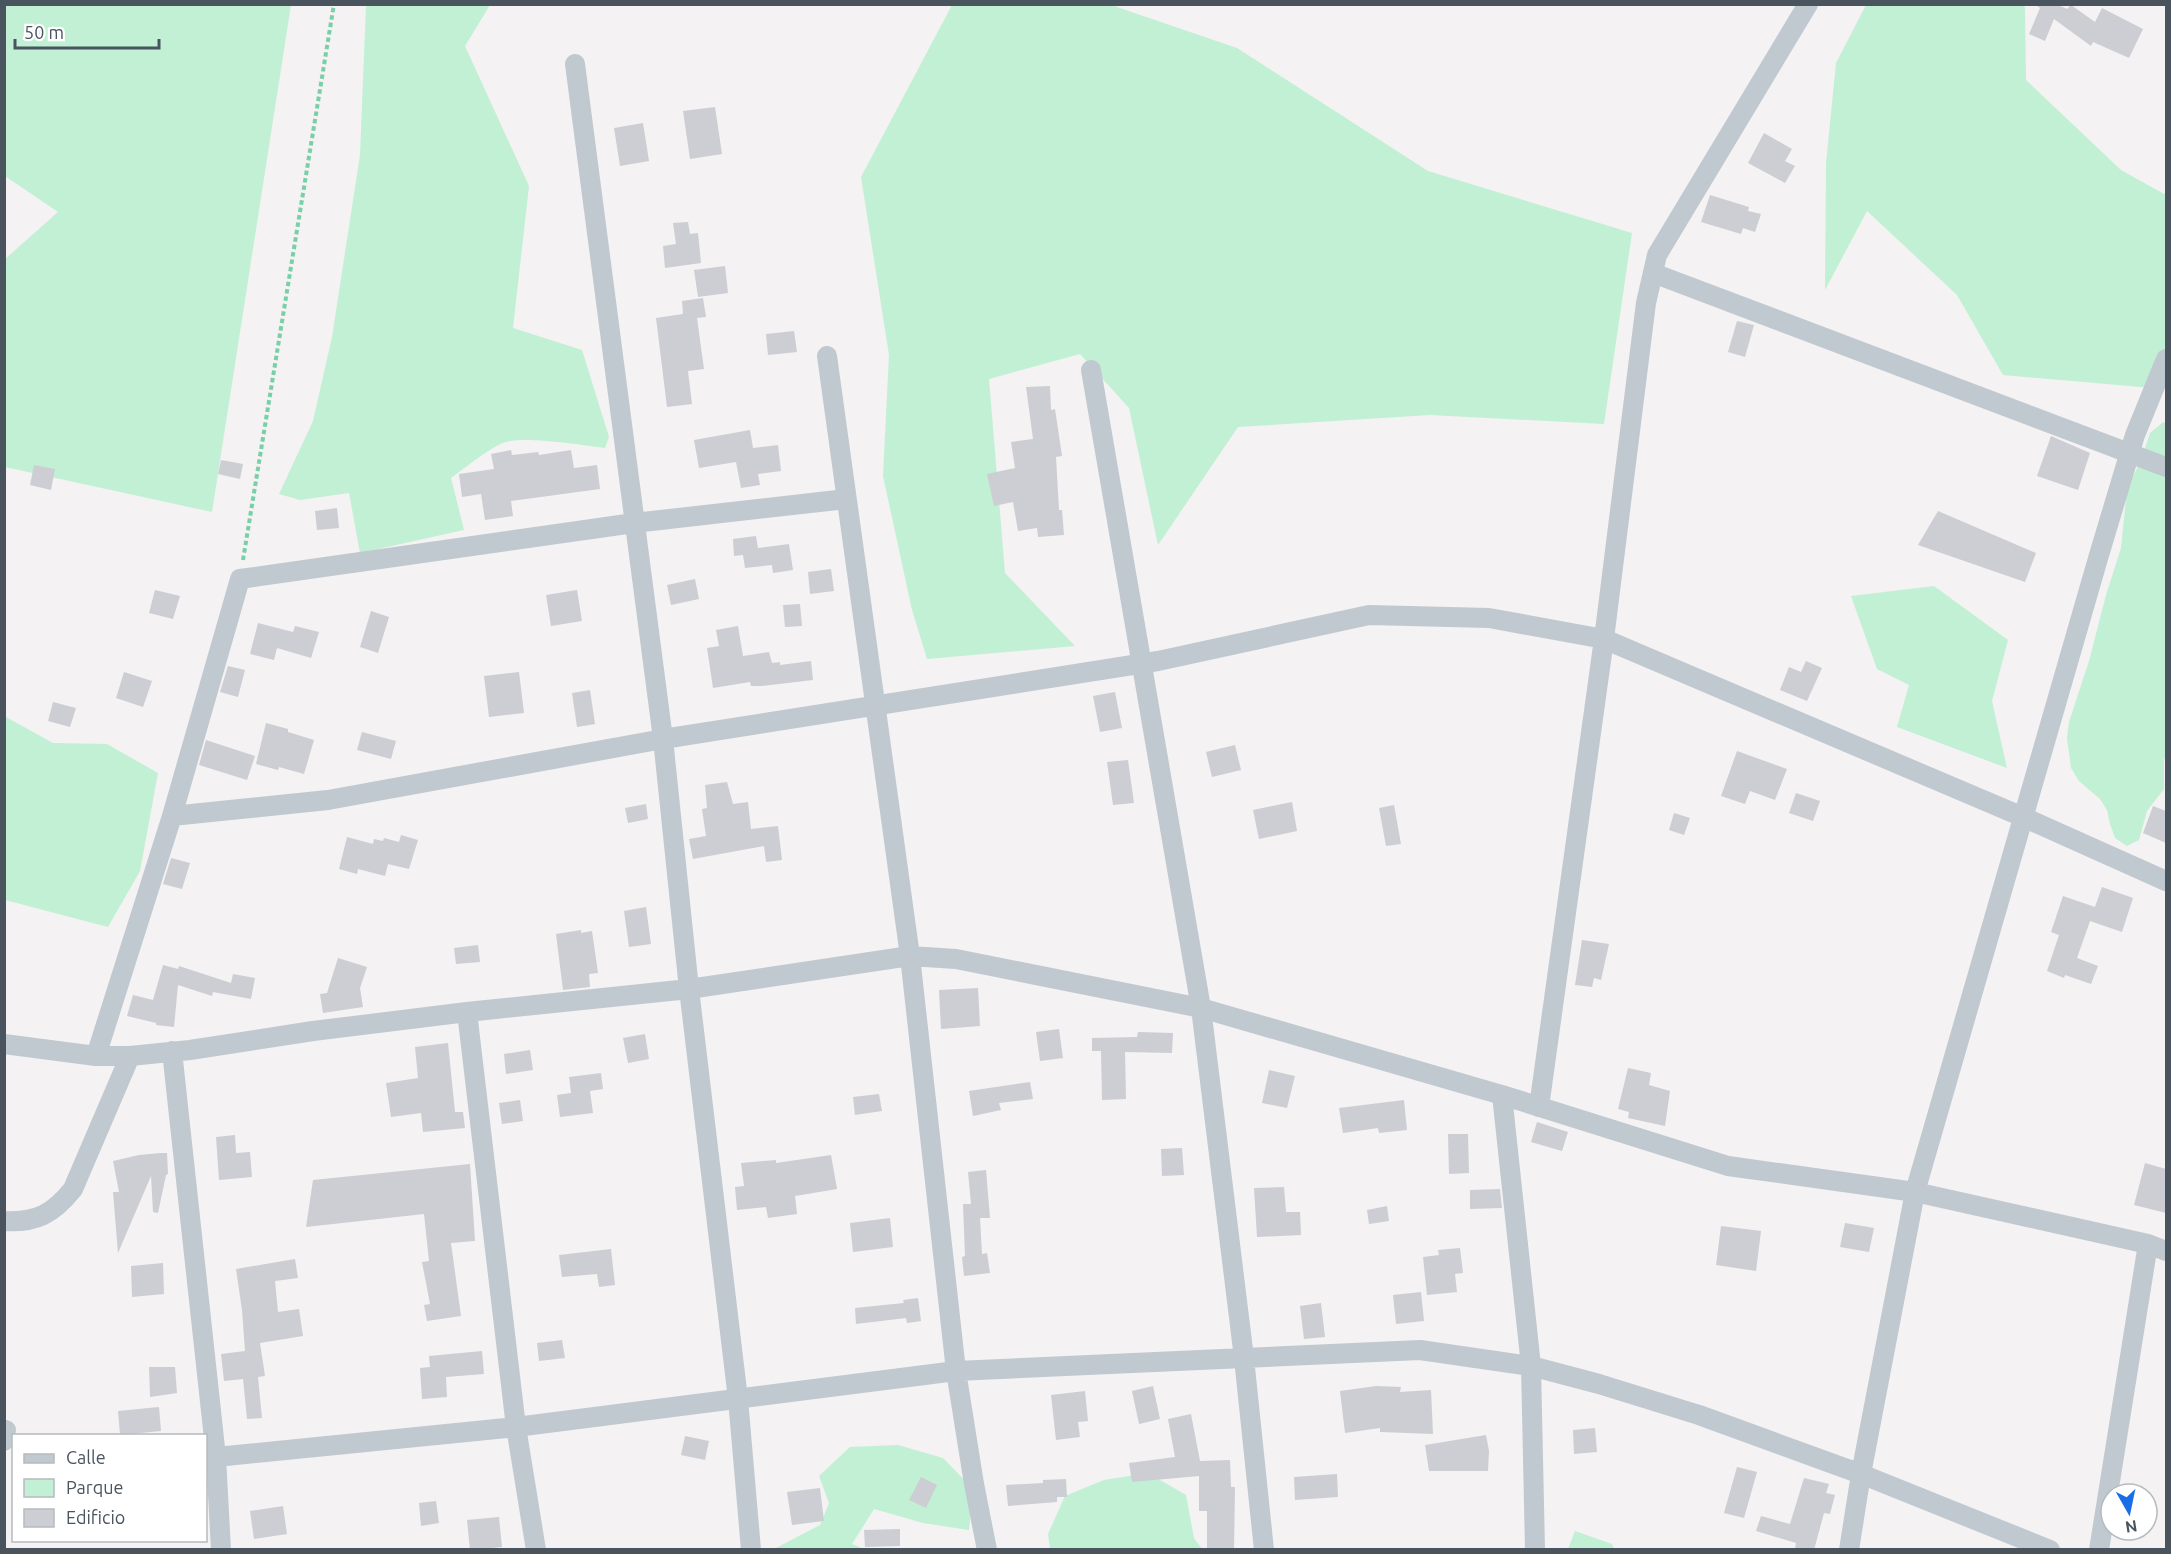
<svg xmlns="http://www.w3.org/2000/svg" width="2171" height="1554" font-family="Ubuntu,sans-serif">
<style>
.green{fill:#c1f0d4}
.building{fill:#ccced4}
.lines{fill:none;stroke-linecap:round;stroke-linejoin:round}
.path{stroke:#79cfa6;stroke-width:4;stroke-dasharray:4.5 3;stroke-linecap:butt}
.minor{stroke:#c0c8d0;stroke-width:20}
</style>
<rect width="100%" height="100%" fill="#f4f2f2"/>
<path class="green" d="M5 5H291L212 512 5 467 4 260 58 212 5 176Z
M366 5H490L465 46 529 186 513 328 582 350 609 437 605 448C582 445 526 436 506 442 490 447 465 468 451 478L464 530 360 553 349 493 300 500 279 494 313 421 332 337 360 155Z
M952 5H1111L1237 48 1428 171 1632 233 1604 424 1430 415 1238 427 1158 545 1129 408 1080 354 989 379 1005 573 1075 646 927 659 912 610 883 476 889 355 861 177Z
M1866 5H2022L2025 7 2026 80 2121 170 2166 195V355L2152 388 2003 375 1957 295 1867 211 1825 290 1826 163 1836 63Z
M2166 422V755L2164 760V789L2147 811 2139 840 2127 846 2115 838 2110 824 2107 810 2100 799 2079 781 2071 768 2067 738 2069 722 2089 661 2106 595 2121 548 2127 489 2141 460 2150 433 2162 423Z
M1934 586 2008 640 1992 701 2007 768 1897 727 1909 685 1877 669 1851 596Z
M4 716 53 743 107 744 158 773 140 871 108 927 5 900Z
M898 1445 943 1458 973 1489 969 1530 923 1523 874 1509 852 1544 864 1549 772 1550 820 1525 829 1503 819 1476 850 1447Z
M1148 1473 1186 1495 1194 1538 1202 1549H1050L1048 1534 1065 1496 1104 1480Z
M1575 1531 1612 1544 1614 1549H1568Z"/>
<path class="building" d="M2035 4H2061L2060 6 2067 9 2071 5 2095 22 2102 8 2143 29 2129 58 2093 42 2091 46 2054 19 2045 41 2029 34 2040 8Z
M715 107 722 154 690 159 683 111Z
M643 123 649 161 620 166 614 128Z
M1764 133 1792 149 1785 161 1795 166 1785 183 1748 163Z
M1710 195 1749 207 1748 211 1761 214 1755 232 1743 228 1741 234 1701 222Z
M688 222 690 234 698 233 701 263 665 268 663 246 676 244 673 223Z
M725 266 728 293 698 297 694 270Z
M703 298 706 317 697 318 704 369 688 371 692 404 667 407 656 318 683 314 682 301Z
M1737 321 1754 325 1745 357 1728 352Z
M794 331 797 352 768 355 766 334Z
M1050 386 1051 410 1055 409 1062 456 1056 457 1059 510H1062L1064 535 1038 537 1037 528 1018 531 1013 502 994 506 987 474 1015 468 1011 442 1033 439 1026 387Z
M750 430 753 448 778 445 781 471 758 474 760 485 741 488 736 462 699 468 694 440Z
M2051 436 2090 453 2078 490 2037 476Z
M511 450 512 455 538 452 539 455 571 450 574 468 597 465 600 489 511 501 513 516 485 520 481 494 462 497 459 474 494 469 491 454Z
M221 460 243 464 240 479 218 474Z
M34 465 55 469 51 490 30 485Z
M337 508 339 528 317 530 315 511Z
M1938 511 2036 553 2025 582 1918 545Z
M756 536 758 548 789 544 793 570 773 573 772 565 745 568 743 555 734 556 733 539Z
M831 569 834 591 810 594 808 572Z
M695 579 699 599 671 605 667 585Z
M155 590 180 596 173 619 149 613Z
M577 590 582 621 551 626 546 595Z
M800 604 802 626 785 627 783 605Z
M371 611 389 617 378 653 360 647Z
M258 623 293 632 295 626 319 632 311 658 277 648 274 660 250 654Z
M738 626 743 656 769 652 772 663 780 662V665L811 661 813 680 761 686H751L750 682 713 688 707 648 719 646 716 630Z
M1806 661 1822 668 1807 701 1780 690 1789 667 1801 672Z
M228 666 245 670 238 697 220 692Z
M124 672 152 681 143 707 116 698Z
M519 672 524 713 489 717 484 676Z
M590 690 595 724 577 727 572 693Z
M1115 692 1122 728 1100 732 1093 696Z
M53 702 76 708 70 727 48 721Z
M266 723 288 729V732L314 740 304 774 279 767 278 770 256 764Z
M362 732 396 741 391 759 357 750Z
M206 740 255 756 247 780 199 765Z
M1235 745 1241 770 1212 777 1206 752Z
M1737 751 1787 769 1775 800 1750 791 1745 804 1721 796Z
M1128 760 1134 803 1113 805 1107 762Z
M727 782 733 804 748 802 751 829 778 826 782 860 766 862 764 846 693 859 689 839 706 836 702 809 707 808 705 785Z
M1796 793 1820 801 1813 821 1789 813Z
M1292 802 1297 831 1259 839 1253 810Z
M646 804 648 819 628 823 625 808Z
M1394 805 1401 844 1386 846 1379 808Z
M2153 806 2166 811V843L2143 833Z
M1674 813 1690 818 1684 835 1669 830Z
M401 835 418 840 409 869 388 864 385 876 358 869 357 874 339 869 347 837 373 844 374 839 383 841 384 838 399 842Z
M171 858 190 863 182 889 163 884Z
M2102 887 2133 898 2122 932 2090 921Z
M2063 896 2095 907 2077 958 2098 966 2091 984 2065 975 2064 978 2047 971 2059 935 2051 932Z
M646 907 651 944 629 947 624 911Z
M581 930V933L592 931 598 973 589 974 590 987 563 990 556 934Z
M1582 940 1609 944 1601 980 1594 978 1592 987 1575 985Z
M478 945 480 962 456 964 454 948Z
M338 958 367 967 360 988 363 1007 323 1013 320 994 327 993Z
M163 965 178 969 179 966 231 983 233 974 255 978 251 999 213 992 212 996 178 985 174 1027 156 1025V1023L127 1016 133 995 153 1000Z
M978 988 980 1026 941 1029 939 990Z
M1059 1029 1063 1058 1040 1061 1036 1032Z
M1138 1032 1173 1033 1172 1053 1125 1052 1126 1099 1102 1100 1101 1051H1092V1038L1137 1037Z
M645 1034 649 1059 628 1063 623 1038Z
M448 1043 455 1112H463L465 1128 423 1132 421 1113 391 1117 386 1083 418 1078 415 1047Z
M530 1050 533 1070 506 1074 504 1054Z
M1628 1068 1651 1073 1649 1085 1670 1091 1665 1126 1628 1118 1629 1112 1618 1109Z
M1269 1070 1295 1076 1287 1108 1262 1103Z
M601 1073 603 1089 590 1091 593 1113 560 1117 557 1095 571 1093 569 1077Z
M1030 1082 1033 1099 999 1103 1001 1110 973 1116 969 1091Z
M879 1094 882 1111 855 1115 853 1097Z
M520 1100 523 1121 502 1124 499 1103Z
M1404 1100 1407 1130 1379 1133 1378 1128 1343 1133 1339 1108Z
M1537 1122 1568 1132 1562 1151 1531 1142Z
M1448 1134H1468L1469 1173 1449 1174Z
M235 1135 236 1153 250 1152 252 1177 219 1180 216 1137Z
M1182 1148 1184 1175 1162 1176 1161 1149Z
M161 1153H167L168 1174 166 1175 158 1213 153 1212 151 1176 118 1253 113 1192H119L113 1161 139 1155Z
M831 1155 837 1189 795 1196 797 1214 768 1218 766 1207 737 1210 735 1187 744 1186 741 1163 776 1160V1163Z
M2145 1163 2166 1169V1213L2134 1205Z
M470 1164 475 1241 451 1243 461 1316 427 1321 424 1305 430 1304 422 1262 429 1261 424 1214 306 1227 313 1180Z
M986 1170 990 1218H980L982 1254 987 1253 990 1273 964 1276 962 1257 965 1256 963 1204H971L968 1172Z
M1284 1187 1286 1212H1300L1301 1235 1257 1237 1254 1188Z
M1500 1189 1502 1208 1470 1209V1190Z
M1387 1206 1389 1221 1369 1224 1367 1210Z
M890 1218 893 1247 853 1252 850 1223Z
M1845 1223 1874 1228 1869 1252 1840 1247Z
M1721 1226 1761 1231 1756 1271 1716 1265Z
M1460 1248 1463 1273 1455 1274 1457 1292 1427 1295 1423 1257 1439 1255 1438 1250Z
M611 1249 615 1285 599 1287 597 1274 562 1277 559 1255Z
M295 1259 298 1278 275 1281 278 1312 299 1309 303 1336 260 1343 265 1376 258 1377 262 1418 247 1419 243 1379 224 1381 221 1354 245 1351 242 1310 236 1269Z
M163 1263 164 1294 132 1297 131 1266Z
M1421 1292 1424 1321 1396 1324 1393 1295Z
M918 1298 921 1321 907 1323 906 1318 856 1324 855 1308 904 1303 903 1300Z
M1321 1303 1325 1337 1304 1339 1300 1306Z
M562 1340 565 1358 539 1361 537 1343Z
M482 1351 484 1374 446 1377 447 1397 422 1399 420 1368 430 1367 429 1356Z
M149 1367H175L177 1393 150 1397Z
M1153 1386 1160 1419 1139 1424 1132 1391Z
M1376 1386 1401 1387 1400 1392 1431 1390 1433 1434 1380 1432V1428L1345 1433 1340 1391Z
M1085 1391 1088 1421 1078 1422 1080 1437 1056 1440 1051 1395Z
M159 1407 161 1431 120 1435 118 1411Z
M1191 1414 1200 1461 1230 1460 1231 1487H1235L1234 1550H1207V1511H1199V1476L1132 1482 1129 1463 1175 1457 1168 1419Z
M1595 1428 1597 1452 1574 1454 1573 1430Z
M1486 1435 1489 1451 1488 1471H1429L1425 1445Z
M685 1436 709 1441 705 1460 681 1455Z
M1737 1467 1757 1472 1744 1518 1724 1513Z
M1337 1474 1338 1497 1295 1500 1294 1477Z
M921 1477 937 1485 926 1508 909 1500Z
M1804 1478 1829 1484 1826 1493 1835 1495 1830 1514 1824 1513 1814 1550H1795L1796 1543 1756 1531 1761 1516 1790 1524Z
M1066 1479 1067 1497H1057V1502L1008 1506 1006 1485 1043 1483V1480Z
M820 1488 824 1521 792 1525 787 1492Z
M436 1501 439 1523 421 1526 419 1503Z
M283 1506 287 1534 254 1539 250 1511Z
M499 1517 502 1547 470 1550 467 1520Z
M900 1529V1546L865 1547 864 1530Z"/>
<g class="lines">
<path class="path" d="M243 560 334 4"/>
<path class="minor" d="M575 64 663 739 689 989 738 1399 751 1550
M1653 273 2166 467
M827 356 910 956 956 1371 974 1484 987 1550
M1091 370 1201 1008 1244 1358 1264 1550
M172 816 328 800 663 739 1158 661 1369 615 1489 618 1604 639 2023 817 2166 881
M467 1012 516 1427 536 1550
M4 1044 96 1056H130L190 1050 313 1031 467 1012 689 989 910 956 956 959 1201 1008 1502 1095 1728 1166 1915 1192 2148 1244 2166 1251
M172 1051 216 1457 221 1550
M96 1056 172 816 240 579 634 523 846 499
M1502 1095 1531 1366 1535 1550
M1539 1107 1604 639 1646 303 1657 255 1808 4
M4 1221C36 1223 53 1214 73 1189L130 1056
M4 1441 6 1430
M216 1457 516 1427 956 1371 1420 1350 1531 1366 1599 1384 1699 1415 1861 1474 2050 1550
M1849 1550 1861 1474 1915 1192 2099 555 2135 435 2166 359
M2099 1550 2148 1244"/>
</g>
<rect width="2171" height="1554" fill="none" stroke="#49545f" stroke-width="12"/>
<rect x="12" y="1434" width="195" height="108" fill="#ffffff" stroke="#b6bbbf" stroke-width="1.5"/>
<rect x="24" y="1454" width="30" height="9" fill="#c0c8d0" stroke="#b6bbbf" stroke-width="1.5"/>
<text x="66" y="1464" font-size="18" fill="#49545f">Calle</text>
<rect x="24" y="1479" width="30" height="18" fill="#c1f0d4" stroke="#b6bbbf" stroke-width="1.5"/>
<text x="66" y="1494" font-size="18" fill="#49545f">Parque</text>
<rect x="24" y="1509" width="30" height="18" fill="#ccced4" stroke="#b6bbbf" stroke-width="1.5"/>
<text x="66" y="1524" font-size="18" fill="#49545f">Edificio</text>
<g transform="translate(2129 1512) rotate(171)"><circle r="28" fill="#ffffff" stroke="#b6bbbf" stroke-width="1.5"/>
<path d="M0-4.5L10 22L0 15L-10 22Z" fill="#196ee6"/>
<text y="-9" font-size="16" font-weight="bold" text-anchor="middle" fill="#49545f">N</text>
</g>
<path d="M15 39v9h144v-9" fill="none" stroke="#49545f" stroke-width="3"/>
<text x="24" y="39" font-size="18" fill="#49545f" stroke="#ffffff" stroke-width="4.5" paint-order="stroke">50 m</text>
</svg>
